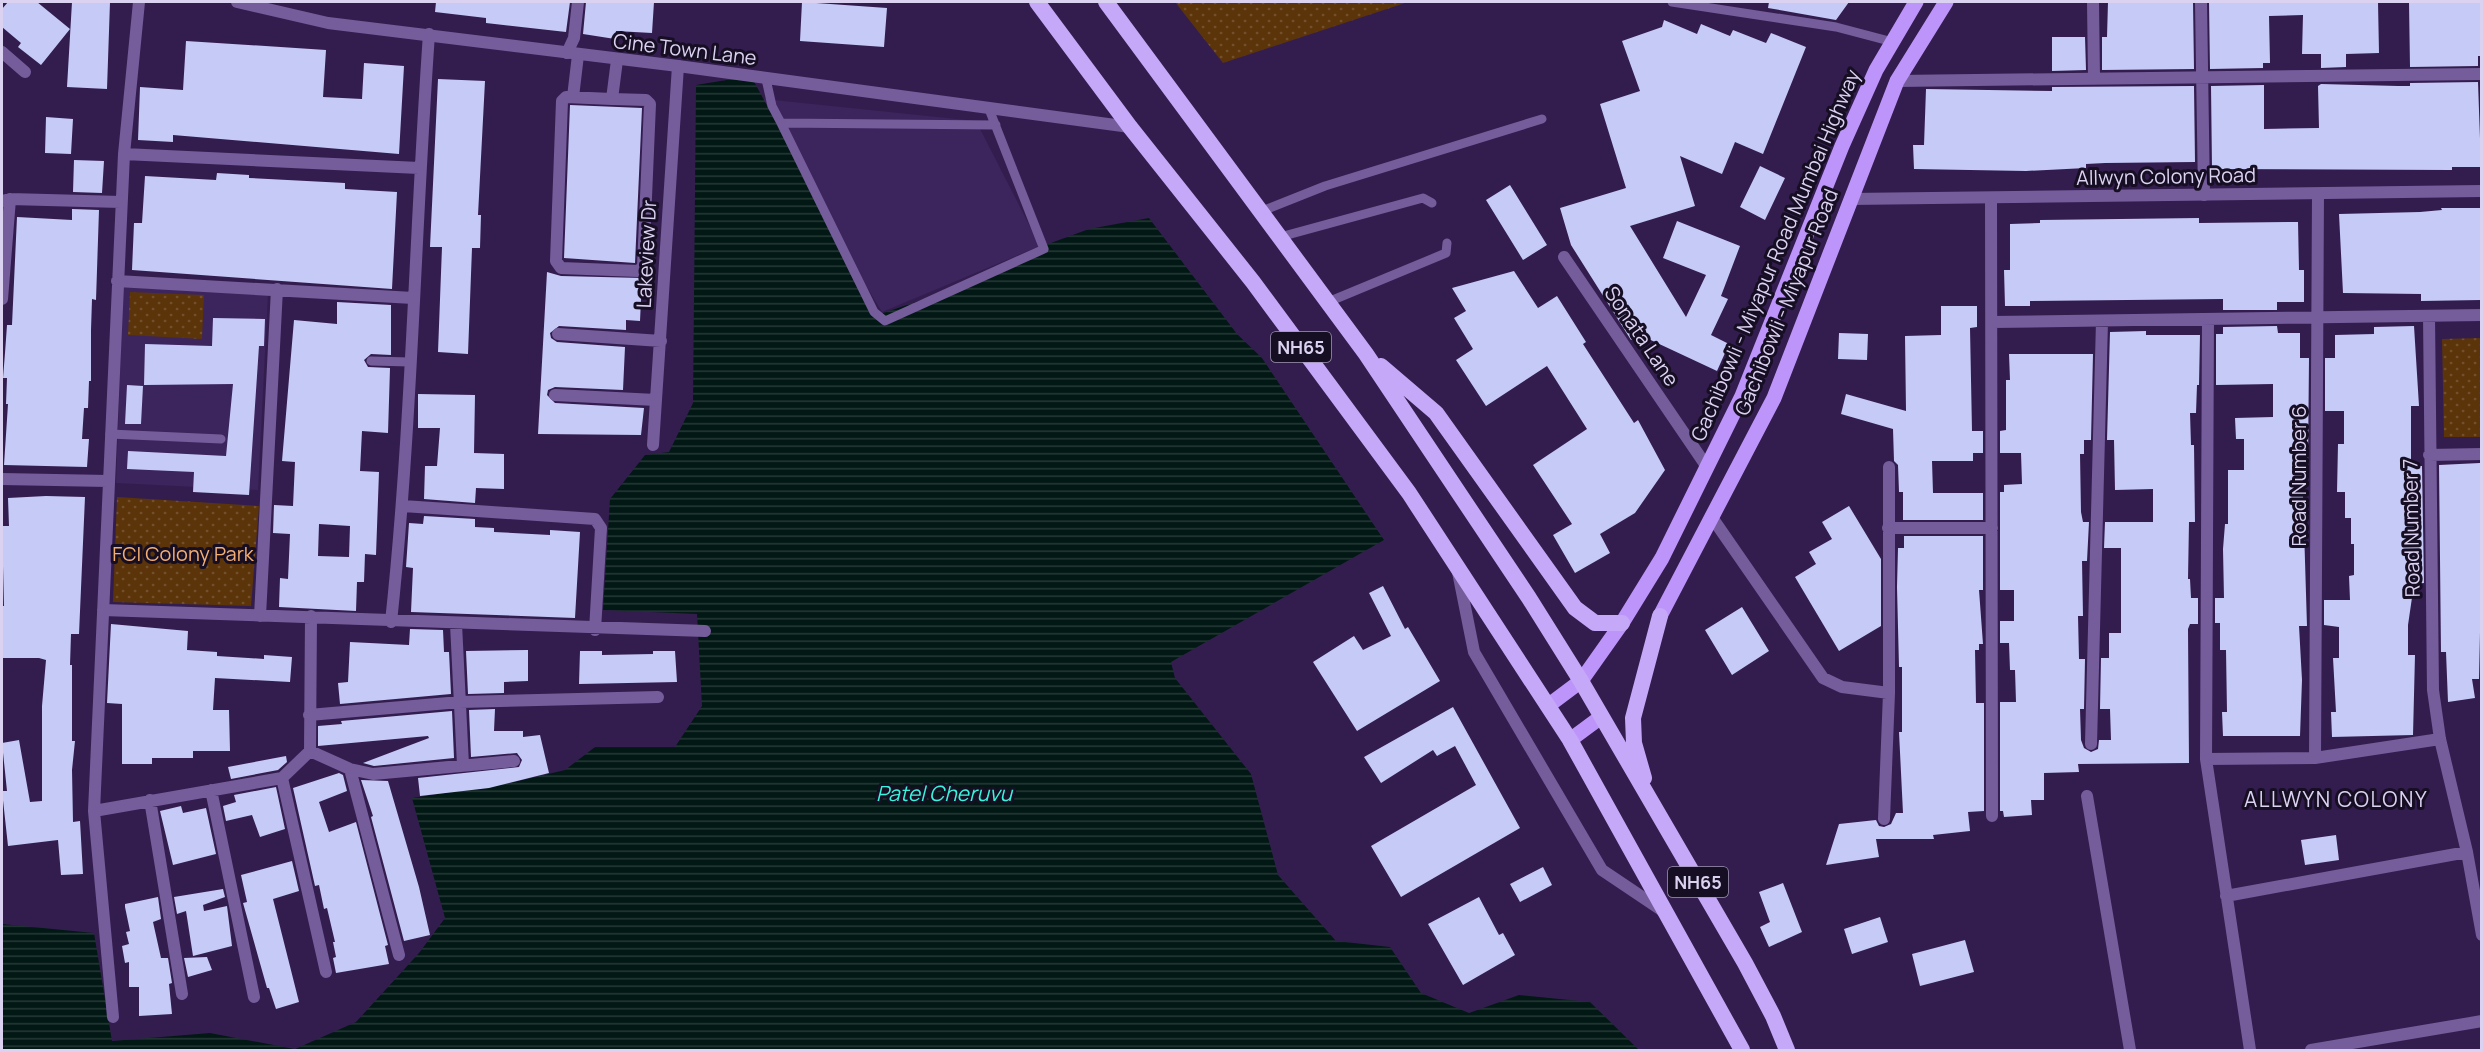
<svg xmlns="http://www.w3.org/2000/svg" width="2483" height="1052" font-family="Manrope,sans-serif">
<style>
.built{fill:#3c245c}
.park{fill:url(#park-dots)}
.water{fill:url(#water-rules)}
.building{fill:#c6caf7;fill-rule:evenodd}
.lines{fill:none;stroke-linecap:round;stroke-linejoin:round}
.service{stroke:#755d9b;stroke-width:9}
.minor{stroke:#755d9b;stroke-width:12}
.tertiary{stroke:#755d9b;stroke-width:12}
.primary{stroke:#bd95fa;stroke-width:15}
.trunk{stroke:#c6a8f8;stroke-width:16}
.labels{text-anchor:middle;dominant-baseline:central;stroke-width:6;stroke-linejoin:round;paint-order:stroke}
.shield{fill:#160e23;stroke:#a096b2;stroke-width:1.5}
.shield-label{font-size:18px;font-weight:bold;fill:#dbd1f0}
.street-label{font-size:20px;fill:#dbd1f0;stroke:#160e23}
.park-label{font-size:20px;fill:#f3ae72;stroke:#160e23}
.water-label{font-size:21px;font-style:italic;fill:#36f5dc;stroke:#160e23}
.neighbourhood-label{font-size:21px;letter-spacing:1.5px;fill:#dbd1f0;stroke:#160e23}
</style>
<defs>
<pattern id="park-dots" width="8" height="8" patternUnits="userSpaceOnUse" patternTransform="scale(1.5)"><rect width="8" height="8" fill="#5b340a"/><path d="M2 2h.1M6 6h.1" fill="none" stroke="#72502e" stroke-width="1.8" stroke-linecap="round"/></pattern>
<pattern id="water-rules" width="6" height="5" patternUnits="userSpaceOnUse" patternTransform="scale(1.5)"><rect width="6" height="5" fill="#021814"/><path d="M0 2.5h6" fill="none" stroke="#263936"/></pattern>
</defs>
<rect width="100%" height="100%" fill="#331d4e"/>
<path class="built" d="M756 98 976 121 1040 246 882 312 818 208Z
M123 287 268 294 258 490 116 483Z"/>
<path class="park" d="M1175 2H1408L1223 63Z
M130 292 204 295 202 339 128 335Z
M2481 338V437H2444L2442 339Z
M117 497 259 506 251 606 113 602Z"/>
<path class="water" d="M751 76 880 314 978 281 1048 244 1089 229 1149 218 1237 334 1262 358 1384 540 1171 662 1175 678 1251 774 1278 875 1336 941 1390 947 1421 993 1469 1013 1519 995 1590 1002 1639 1050H2V924L94 933 112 1041 210 1033 295 1049 356 1022 419 953 445 918 412 798 514 782 565 770 595 747H675L702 706 697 614 603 610 610 499 645 455 669 452 693 403 696 85Z"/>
<path class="building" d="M8 2H37L70 29 41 65 18 47 21 43 2 27V9Z
M72 2H110L107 89 67 87Z
M436 2H570L566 32 486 23V18L435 12Z
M586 2H654L652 33 616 31 615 39 583 34Z
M802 2 887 8 884 47 800 41Z
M1769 2H1849L1836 20 1768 8Z
M2108 2H2193L2194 69 2102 70V37H2107Z
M2209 2H2378L2379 53 2346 54V67L2321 68V54H2302L2303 15 2269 16 2270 63H2263V68L2210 69Z
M2409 2H2481V56H2478V66L2410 67Z
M1664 20 1697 34 1701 24 1730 36 1733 30 1766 43 1771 33 1806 47 1763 154 1735 142 1722 174 1680 156 1695 206 1630 226 1686 317 1706 275 1663 258 1677 221 1740 246 1721 296 1728 299 1711 335 1729 344 1717 371 1640 335 1631 340 1571 245 1560 208 1626 188 1600 104 1640 91 1622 41 1662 27Z
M2052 37H2085L2086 70 2052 71Z
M186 41 326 50 323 97 362 99 364 63 404 66 399 154 173 135V142L138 140 140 87 183 90Z
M438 79 485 81 478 215H481L480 248H472L468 354 438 352 442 247H430Z
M2478 82 2481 167H2452V170L2212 169 2211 86 2264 85V129L2319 128 2318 86 2321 84 2398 86H2410V83Z
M2194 86 2195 162 2105 163 2086 164V168L2026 171 1914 169 1913 145H1924L1926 89 2052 91V87Z
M570 105 642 108 635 263 564 258Z
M46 117 73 119 71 154 45 153Z
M74 160 104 161 102 193 73 192Z
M1760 166 1785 178 1765 220 1740 207Z
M217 173 249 175V178L345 183V189L397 192 392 289 132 270 134 223H142L145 176 216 180Z
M1510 185 1547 245 1523 260 1486 200Z
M2441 208H2481V300L2421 301V294L2343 293 2339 214 2420 212 2442 210Z
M72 209 99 210 96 300 92 299 91 330V381H89L88 408H84L82 439H89L87 467 4 465 8 404H6L7 378H3L5 353 7 325H12L17 217 72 220Z
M2199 218V223L2298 222 2299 270H2304V302H2277V310H2223V299L2030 301V306H2005L2004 270H2010V224L2040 223V220Z
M1514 271 1538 308 1557 296 1586 342 1583 344 1634 423 1638 420 1665 470 1635 513 1600 534 1610 553 1575 573 1553 535 1572 524 1533 465 1587 429 1547 366 1486 406 1456 360 1473 349 1454 318 1466 311 1452 288Z
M547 272 561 276 642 278 640 321 626 320V330L559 326 550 333 551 338 557 342 625 347 623 390 555 387 548 390 547 395 555 403 644 408 641 435 538 434Z
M337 302 391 305V355L371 354 364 360 368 367 390 368 388 433 362 431 360 471 379 472 376 555 365 554 364 582H357L356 611 279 607 280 578 288 579 290 534 273 533 274 505 293 506 295 462 282 461 294 320 337 324ZM319 524 350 526 349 557 318 556Z
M1941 306H1977V327L1970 328 1972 431H1983V453H1973V461H1932L1933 493H1983V520H1903V492H1899L1898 465 1894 461 1893 429 1841 414 1846 394 1906 411 1905 336 1941 335Z
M213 318 265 319 264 346H259L249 495 193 492 194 472 127 469 128 451 226 456 233 384 144 385 145 344 212 346Z
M2277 326 2278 333H2300V358H2309L2308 463H2302L2307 626H2299L2302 680 2300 736H2223L2222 712H2227L2226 650H2220V623H2215V598H2224L2223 549 2225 524H2228V470H2244V439H2236L2235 418 2273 417V384L2216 385V334H2223V327Z
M2414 326 2419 406H2411V466H2422L2424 583 2414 584 2408 625V655H2415L2413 735 2332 737 2331 712H2336L2333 658H2339V627L2324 625V600H2350L2349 576 2354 575V544H2351V518H2345V492H2337L2338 444H2344V411H2325V358H2335V335L2374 334V327Z
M2146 331V335H2200L2199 385H2197L2196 413H2190L2191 445H2194L2195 522H2189L2188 579H2190L2191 598H2198V624H2190L2188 629 2189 763 2078 764 2079 772 2044 773V800H2031L2032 815 2004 817 2003 811H2000V702H2016L2015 670H2010L2009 643H2000V621H2014V590H2000V492H2004V485L2022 484 2021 453H2000V431L2006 430V380H2010L2009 354H2093L2091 440H2084V454H2080L2081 512 2083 522H2089L2087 561H2082L2083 616H2078L2079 659H2085L2084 709H2080L2081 740 2084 748 2091 752 2098 749 2099 740H2111L2110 709H2100L2101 658H2109V633H2121V548H2104L2105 522H2153V489L2115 490 2114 440H2107L2110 332Z
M1839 333 1868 334 1867 360 1838 359Z
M127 385 143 386 141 424H125Z
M418 394 475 395 474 453 504 454V489L476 488 475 503 424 499 425 466H437L440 428H418Z
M2480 463 2481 585 2479 679H2472L2475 698 2448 702 2446 652H2441L2439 465Z
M46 496 85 497 79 634H71L70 665H72V741H75L72 770 73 822 80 821 83 874 61 875 58 840 8 846 2 791H7L2 743 19 740 30 802 42 801V706L46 660 39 658H2V606H4L2 526H9L8 498Z
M1849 506 1881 559V626L1839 651 1795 577 1816 564 1809 552 1832 539 1822 522Z
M424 516 475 519V527L494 528V532L550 535V530L580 532 575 618 411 612 413 568 406 567 409 523 423 524Z
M1904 536H1983V590H1979L1983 644H1979V650H1975L1976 703H1984V811L1968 812 1970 831 1933 835 1934 839H1876L1879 857 1826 865 1839 824 1876 820 1879 826 1884 827 1891 824 1896 813H1903L1899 732H1902V667H1899L1897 587 1898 548H1904Z
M1383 586 1405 629 1408 627 1440 681 1357 731 1313 662 1354 636 1363 650 1391 636 1369 593Z
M1742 607 1769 651 1732 675 1705 630Z
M111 624 188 631 187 650 217 652V656L264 659V655L292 657 290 682 215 678 213 710H229L230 751H193V758H152V764H122V704L107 703Z
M410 629 443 630 444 652H449L451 694 340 704 338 683 348 682 350 642 409 645Z
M528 650V681L504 682V693L468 694 466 651Z
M580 651H602V655L653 654V651H675L677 682 579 684Z
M1453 707 1520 828 1401 897 1371 846 1476 785 1455 746 1437 756 1433 750 1381 783 1364 757Z
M495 709 494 731H523V737L540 735 549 773 489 788 420 796 418 778 519 767 522 760 517 753 471 757 469 710Z
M452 711 454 758 374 766 363 763 429 738 428 736 318 746V726L342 724 341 721Z
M286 756 287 762 278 770 231 779 228 767Z
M339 773 343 775 347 791 319 802 329 832 356 822 388 945 385 946 389 964 336 973 333 958 336 957 333 942H335L327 908 324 909 319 885 315 886 293 788Z
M361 780 388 781 419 887 430 935 404 941 371 817 373 816Z
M276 787 285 829 260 837 252 815 226 821 223 806 236 802 234 795Z
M181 806 183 813 206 808 216 854 173 865 160 811Z
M2336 835 2339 860 2305 865 2301 840Z
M292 861 299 891 273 899 299 1002 276 1009 269 988H267L243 903 247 902 241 875Z
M1543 867 1552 885 1520 902 1510 884Z
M1783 883 1802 932 1769 947 1760 927 1770 922 1759 892Z
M223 889 225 897 203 905 204 911 227 906 232 946 193 956 186 911 177 914 174 897Z
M158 897 161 919 153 922 161 958H168L172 983 169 984 172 1014 139 1016V987H129V962L125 963 122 946 129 944 126 932 130 931 125 907V904Z
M1479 897 1499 935 1503 933 1515 955 1463 985 1428 924Z
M1880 917 1888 942 1852 954 1844 929Z
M1965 940 1974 972 1920 986 1912 954Z
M207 957 212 970 188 977 184 958Z"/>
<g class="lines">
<path class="service" d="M1672 2 1836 27 1893 42
M766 79 772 106 781 123 874 312 885 321 1044 249 989 109
M781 123 996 125
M1262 211 1325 186 1542 119
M1280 237 1423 198 1432 203
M1328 302 1446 253 1447 243
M371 361 410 362
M110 434 221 439"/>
<path class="minor" d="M2093 2 2094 78
M2201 2 2204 195
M2 52 25 72
M567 53 574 38 578 2
M1897 81 2482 74
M573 97 578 55
M612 99 566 97 562 101 556 261 561 268 638 271 643 267 650 104 646 100 612 99 617 60
M124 154 419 168
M1991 198 1992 816
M2 201 10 199 121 202
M1564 257 1707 467
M117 281 413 298
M2 299 10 199
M2429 316 2433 690 2440 739 2467 852 2482 935
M2208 319 2206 759 2250 1050
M1992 322 2482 315
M558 334 661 341
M555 395 656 400
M653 445 678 66
M2429 455 2482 454
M2 479 108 481
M403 506 595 519 601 528 595 630
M1711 516 1823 678 1842 687 1889 693V467
M1888 528H1992
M103 610 705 631
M260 616 277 289
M391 622C412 427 415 230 429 34
M456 624 463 765
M309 715 460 702 658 697
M2091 744 2102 321
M310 751 311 616
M2315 758 2318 194
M2206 759 2315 758 2440 739
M350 769 399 955
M282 778 326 972
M211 790 254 997
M2087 796 2130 1050
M150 800 182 994
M94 811 282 778 310 751 350 769 373 774 514 761
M1884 819 1889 693
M2226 896 2467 852
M113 1017 94 811 124 154 139 2
M2311 1050 2482 1021"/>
<path class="tertiary" d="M237 2 328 23 678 66 1130 127
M1850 199 2482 191
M1458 572 1474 652 1602 870 1663 911"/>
<path class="primary" d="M1660 616 1774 398 1897 81 1946 2
M1549 705 1581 681 1622 623 1662 558 1742 396 1842 146 1876 70 1916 2
M1570 740 1601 717"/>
<path class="trunk" d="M1037 2 1130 127 1253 282 1409 493 1570 740 1742 1050
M1106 2 1366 354 1529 598 1581 681 1745 963 1773 1016 1787 1050
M1381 366 1436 413 1575 608 1595 623H1622
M1644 778 1634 743 1633 718 1660 616"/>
</g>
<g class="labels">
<g class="shield">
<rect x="1271" y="332" width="60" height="30" rx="4.5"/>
<rect x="1668" y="867" width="60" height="30" rx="4.5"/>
</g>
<g class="shield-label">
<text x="1301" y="347">NH65</text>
<text x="1698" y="882">NH65</text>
</g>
<g class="street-label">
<text transform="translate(685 49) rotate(7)">Cine Town Lane</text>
<text transform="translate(2166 176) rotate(-1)">Allwyn Colony Road</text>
<text transform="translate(646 254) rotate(-87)">Lakeview Dr</text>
<text transform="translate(1775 255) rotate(-67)">Gachibowli - Miyapur Road Mumbai Highway</text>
<text transform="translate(1786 302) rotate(-68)">Gachibowli - Miyapur Road</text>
<text transform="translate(1642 336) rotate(56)">Sonata Lane</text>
<text transform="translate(2298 476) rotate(-90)">Road Number 6</text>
<text transform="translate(2411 528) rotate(-91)">Road Number 7</text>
</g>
<g class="park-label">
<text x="183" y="553">FCI Colony Park</text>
</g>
<g class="water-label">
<text x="944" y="793">Patel Cheruvu</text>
</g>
<g class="neighbourhood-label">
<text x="2336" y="799">ALLWYN COLONY</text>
</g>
</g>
<rect width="2483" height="1052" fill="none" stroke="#dbd1f0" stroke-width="6"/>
</svg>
